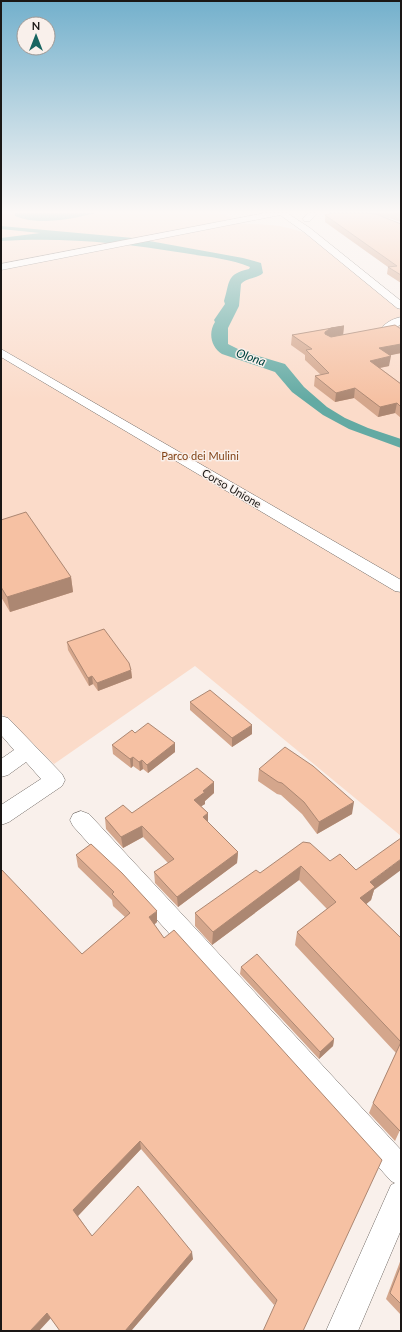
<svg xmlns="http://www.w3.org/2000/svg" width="402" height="1332" font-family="Lato,sans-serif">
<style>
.green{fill:#fbdbc9}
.water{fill:#63aaa3}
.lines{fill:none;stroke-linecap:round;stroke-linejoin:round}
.minor-casing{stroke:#716a65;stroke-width:1}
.minor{fill:#fff;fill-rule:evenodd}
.wall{fill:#d4a68c}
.shaded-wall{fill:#ac8772}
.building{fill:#f6c1a3;stroke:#ac8772}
.labels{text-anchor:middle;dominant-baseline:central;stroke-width:3;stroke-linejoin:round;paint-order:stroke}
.far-park-label{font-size:11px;fill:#824317;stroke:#f9f0eb}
.far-street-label{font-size:11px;fill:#1a1715;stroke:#f9f0eb}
.far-water-label{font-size:12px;font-style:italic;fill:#004440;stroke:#f9f0eb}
</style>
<rect width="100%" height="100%" fill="#f9f0eb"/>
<path class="green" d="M1 213H220L233 218 224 220C241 226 254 223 271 225 283 226 294 229 305 233L401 310V836L195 666 54 764 1 713Z"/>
<path class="water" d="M15 213H96C71 219 39 226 15 216Z
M1 226 133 238 243 258 261 263 263 273C257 279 247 277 241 284L239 306 228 328V344L242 351 285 364 304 387 327 407 345 418 368 428 401 439V448L349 429 323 415 292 392 275 372 222 354C211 347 208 333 215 322L214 320 225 304 224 301C230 282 226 274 249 269L250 267C229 258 206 257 184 253 121 243 65 237 1 241V238L40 233 1 229Z"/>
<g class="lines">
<g class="minor-casing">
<path id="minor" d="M265 213H287L310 228 401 301V309L397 308 304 232 280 215 1 270V264Z
M308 213H317L310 221H304L303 219Z
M401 317V324L387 334H379L378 332C384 324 391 319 401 317Z
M1 349 401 580V592L395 591 1 357Z
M1 716 8 718 62 774 65 780 62 786 9 822 1 825V805L41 779 26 762 8 775 1 777V759L14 750 1 735Z
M81 811 89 814 401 1150V1230L358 1331H326L391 1185 395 1183 391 1181 73 826 70 820 73 814Z"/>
</g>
<use href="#minor" class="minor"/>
</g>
<path class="wall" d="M368 213H401V222L376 214Z
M325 215 401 224V283L387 274 388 267 325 222Z
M344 326 343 335 401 329V353L389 355V366L380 368 401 384V418L395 413 378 417 354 398 335 402 314 386 315 376 321 375 305 360V355L291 345 292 335Z
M1 520 71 577 73 592 10 612 1 597Z
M67 642 131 670 132 678 98 691 93 684 89 686 68 650Z
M190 702 252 734 232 747 190 710Z
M135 733 175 743V752L148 773 143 769 140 771 133 766 131 768 113 754 112 745Z
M259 769 352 814 317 834 302 814 281 795 277 794 258 781Z
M214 782V793L205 801V804L201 806 208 813V823L238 852 237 863 178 907 155 883 154 872 168 863 143 837 123 848 106 829 105 818 132 813Z
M76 855 157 922 154 925 164 938 382 1160 274 1305 141 1149 78 1216 92 1236 193 1259 131 1331H60L51 1318 82 954 125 917 113 906 112 900 78 867Z
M330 861 374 890 371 900 366 904 401 938V1128L395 1141 369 1113 373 1103 396 1053 295 945 297 932 327 909 299 880 212 945 195 926V913L260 873Z
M241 967 334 1039 333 1046 319 1059 240 974Z
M401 1259V1315L386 1299Z"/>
<path class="shaded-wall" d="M344 326 343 335 324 341 325 332 331 328Z
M401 344V353L378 358 379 348Z
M391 356 389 366 369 370 370 361Z
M355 388 354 398 335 402 336 393Z
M397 403 395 413 378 417 380 407Z
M71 577 73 592 10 612 7 597Z
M131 670 132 678 98 691 97 683Z
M92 676 93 684 89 686 88 678Z
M252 725V734L232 747V738Z
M175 743V752L148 773 147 765Z
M133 757V766L131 768 130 759Z
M142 760 143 769 140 771 139 762Z
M214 782V793L205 801V804L194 811V800L203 791Z
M354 802 352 814 317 834 319 822Z
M208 813V824L203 817Z
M142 826 143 837 123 848 121 837Z
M238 852 237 863 178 907 177 897Z
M401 859V870L374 890 371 900 357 912 360 898 370 882Z
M301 866 299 880 212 945 213 932Z
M157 911V922L150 928 149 917Z
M334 1039 333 1046 319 1059 320 1052Z
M140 1141 141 1149 76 1218 73 1210Z
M192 1252 193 1259 131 1331H125Z
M47 1313 51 1318 39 1331H30Z"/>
<path class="building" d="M332 213H364L376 214 401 224V275L388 267 397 266 325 215Z
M395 213H401V215Z
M395 325 401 329V344L379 348 391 356 370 361 401 384V407L397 403 380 407 355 388 336 393 315 376 329 373 306 350 312 349 292 335 344 326 331 328 325 332V334L331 337Z
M26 512 71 577 7 597 1 587V520Z
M104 629 129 663 131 670 97 683 92 676 88 678 67 642Z
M210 690 252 725 232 738 190 702Z
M148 723 175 743 147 765 142 760 139 762 133 757 130 759 112 745 132 730 135 733Z
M285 747 313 766 354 802 319 822 304 802 282 783 278 782 259 769Z
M197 768 214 782 203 791 205 792 194 800 208 813 203 817 238 852 177 897 154 872 174 859 142 826 121 837 105 818 123 805 132 813Z
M401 838V859L370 882 375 887 360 898 401 938V1128L400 1131 373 1103 401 1042 297 932 336 902 301 866 213 932 195 913 256 870 260 873 303 842 310 843 330 861 340 854 356 870Z
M91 844 122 873 157 911 149 917 164 938 174 930 382 1160 303 1331H263L277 1300 140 1141 73 1210 92 1236 138 1186 192 1252 125 1331H60L47 1313 30 1331H1V869L82 954 130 913 112 894 114 892 76 855Z
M257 954 334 1039 320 1052 241 967Z
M401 1265V1304L390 1293Z"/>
<linearGradient id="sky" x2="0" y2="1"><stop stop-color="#73b0cc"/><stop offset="0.53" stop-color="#fcf8f6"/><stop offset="1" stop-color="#fcf8f6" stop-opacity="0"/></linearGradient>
<rect width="402" height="400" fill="url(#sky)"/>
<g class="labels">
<g class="far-park-label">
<text x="200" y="455">Parco dei Mulini</text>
</g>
<g class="far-street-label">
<text transform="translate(232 488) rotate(30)">Corso Unione</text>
</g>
<g class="far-water-label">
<text transform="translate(251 357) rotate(19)">Olona</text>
</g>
</g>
<rect width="402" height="1332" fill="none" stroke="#1a1715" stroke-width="4"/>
<g transform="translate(36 36)"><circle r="19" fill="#f9f0eb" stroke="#a09995"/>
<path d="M0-3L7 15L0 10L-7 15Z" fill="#186560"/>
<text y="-6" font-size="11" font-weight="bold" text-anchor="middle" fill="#1a1715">N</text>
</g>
</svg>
